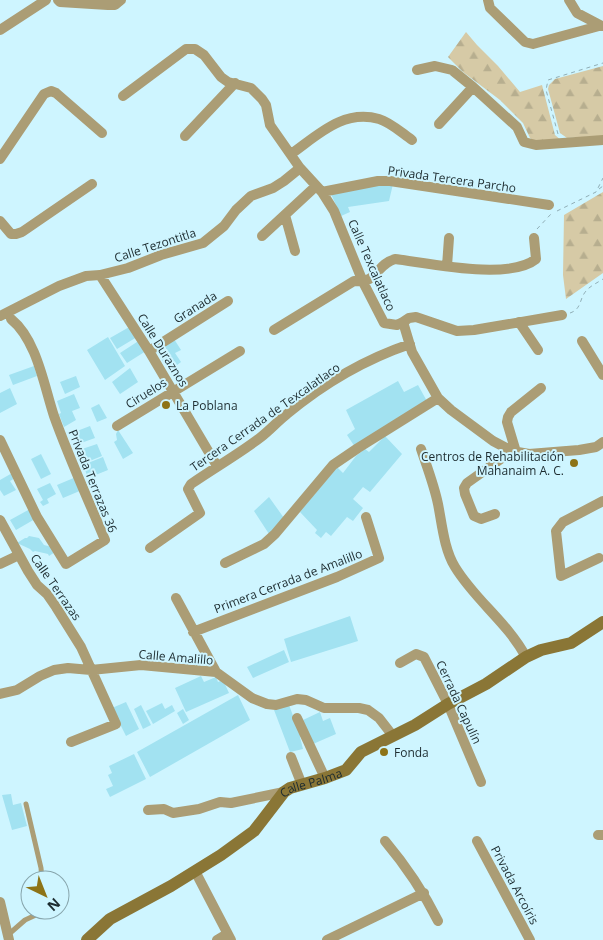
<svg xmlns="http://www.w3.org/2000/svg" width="603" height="940" font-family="'Open Sans',sans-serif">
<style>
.forest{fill:url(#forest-firs)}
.building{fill:#a2e2f1}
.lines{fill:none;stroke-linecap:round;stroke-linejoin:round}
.path{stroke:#90aeb6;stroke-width:1;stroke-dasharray:4 4;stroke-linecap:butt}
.lane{stroke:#ab9d75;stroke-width:5}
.street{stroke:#ab9d75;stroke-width:10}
.secondary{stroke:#8a7636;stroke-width:12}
.poi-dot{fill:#8d7317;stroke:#cef5ff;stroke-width:2}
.labels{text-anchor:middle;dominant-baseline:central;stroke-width:4;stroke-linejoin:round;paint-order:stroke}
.street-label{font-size:12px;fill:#1d2c30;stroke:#cef5ff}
.poi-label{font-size:12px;fill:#1d2c30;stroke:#cef5ff;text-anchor:start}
</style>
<defs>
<pattern id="forest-firs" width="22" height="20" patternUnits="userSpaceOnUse" patternTransform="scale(1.25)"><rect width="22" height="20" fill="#d6caa6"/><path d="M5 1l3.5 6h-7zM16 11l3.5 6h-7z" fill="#b7ae8f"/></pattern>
</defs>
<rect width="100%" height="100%" fill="#cef5ff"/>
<path class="forest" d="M466 32 477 45 498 66 520 92 542 85 555 135 562 141 537 143 530 138 523 123 500 100 463 72 448 57Z
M603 66V136L567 138 560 133 548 89 549 85 555 79Z
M603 192V273L566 299 563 275 564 215Z"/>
<path class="building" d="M382 183 393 184 389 201 348 207 350 212 341 216 331 194Z
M131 326 137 337 117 349 110 338Z
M108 337 125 366 105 380 87 350Z
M174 339 181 350 175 353 181 362 169 371 156 350Z
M140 340 146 351 127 363 120 353Z
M34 366 37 376 13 385 9 375Z
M130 368 138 382 120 394 112 382Z
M76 376 80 387 65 394 60 382Z
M398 381 404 392 418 385 428 403 355 447 347 435 355 429 346 410Z
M10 388 17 404 0 413V393Z
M74 394 80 408 72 411 76 420 64 427 59 414 61 413 57 401Z
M99 404 107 418 97 422 91 408Z
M90 426 95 438 81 443 80 439 77 440 76 438 79 437 77 431Z
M118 430 133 453 123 459 114 442 117 440 116 434Z
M385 436 402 454 370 492 363 487 353 499 363 508 353 521 347 517 331 536 326 532 321 538 315 533 317 530 300 512 337 467 343 473 356 456 365 449 369 452Z
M97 444 102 456 87 462 84 457 82 458 79 450Z
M41 454 51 474 41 479 31 459Z
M103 457 108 470 88 478 83 465Z
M14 472 17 477 10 481 16 490 4 496 0 490V480Z
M76 477 82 490 63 498 57 485Z
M50 483 56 494 47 499 49 503 43 506 40 502 43 500 37 489Z
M269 497 284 518 269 534 254 511Z
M30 509 35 519 16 530 10 520Z
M29 536 39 538 44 545 52 547 55 552 49 556 48 554 35 551 33 552 30 549 17 543 25 538H27Z
M350 616 358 641 291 662 284 639Z
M284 650 289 662 253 678 247 667Z
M201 676 204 682 216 677 218 682 223 680 229 693 186 712 175 688Z
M238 695 250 720 150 777 137 752Z
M126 702 139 729 126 736 112 708Z
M162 703 165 709 172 705 175 711 153 724 146 711Z
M141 705 151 725 143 729 134 709Z
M289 705 295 721 304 736 300 737 303 749 290 752 274 710Z
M183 709 189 720 183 724 177 713Z
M320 712 323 721 330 718 336 734 313 744 303 720Z
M134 754 146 779 110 797 106 789 113 786 108 775 112 773 109 766Z
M11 794 13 805 21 803 27 826 12 830 2 795Z"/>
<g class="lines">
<path class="path" d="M558 134 546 90 548 80 603 63
M599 189 603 186
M557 211 596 192 603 178
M537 229 551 214
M570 313C582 309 579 299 586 291 590 286 597 283 603 279"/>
<path class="lane" d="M26 804 41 868 42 880
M9 934 25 920 38 914 41 910"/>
<path class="street" d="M58 0 60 2 108 5H115L121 0
M488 0 490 8 525 42 533 44 599 26
M569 0 577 13 602 26
M0 30 46 0
M417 70 435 66 452 70 473 87 517 127 524 142 536 145 603 140
M123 96 186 49H195L204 55 221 77 228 82 251 88 262 99 266 105 270 125 300 168 322 192 334 211 363 282 384 323 397 325 403 322 412 352 438 398 451 410 493 441 512 451 529 454 579 450 596 447 603 442
M439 124 473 87
M185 136 235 83
M291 154C318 135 343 109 379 119 390 122 402 133 412 140
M0 159 44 94 51 91 56 93 102 133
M322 192 378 181H390L549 205
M285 215 295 251
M0 221 11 234H16L22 232 92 184
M262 236 315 187
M447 266 449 238
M100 275 149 351 217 466
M0 316 59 286 86 276 100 275 128 268 161 255 203 243 224 226 236 210 251 196 273 188 284 181 300 168
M403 322 409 318 416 317 457 331 474 330 562 315
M519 322 538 350
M274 330 354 281C378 284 375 265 395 259 428 263 509 281 536 259L534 238
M582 341 603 375
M149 351 228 301
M117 426 240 351
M0 440 37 517 66 564 105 540C88 499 69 458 54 416 44 386 37 340 11 319
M421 449C427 467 434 485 438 504 442 524 444 549 455 567 475 600 508 623 526 657
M516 452 507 422 508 417 511 412 541 388
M495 514 481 519 474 516 465 494 464 488 467 483 512 451
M0 520 28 571 37 585 47 594 56 607 81 647 116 724 71 742
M150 548 200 513 188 489 191 484C214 468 239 454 261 437 270 430 278 421 287 414 323 384 366 359 410 344
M599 558 561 576 556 531 563 522 603 501
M225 563 264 544 275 534 333 465 358 448 438 398
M0 564 19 555
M176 598 216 672
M193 632 337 577 379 558 366 517
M400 663 416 654 424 657 448 704 481 782
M0 694 17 690 40 676 54 670 68 668 91 670 141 665 216 672 252 698 267 704 276 705 297 699 306 700 324 708H359L368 710 379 718 393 736
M297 718 325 778
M291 757 302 785
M148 810 164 809 173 813 199 809 220 802 231 803 284 792
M598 835H603
M385 841C406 866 423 891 438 921
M477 841 530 940
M195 871 231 940
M0 902 9 940
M217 940 227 934
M327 940 424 893"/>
<path class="secondary" id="s1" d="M87 940 110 919 171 886 221 855 254 831 284 792 290 788 325 778 346 770 361 752 415 725 448 704 486 684 526 657 541 650 571 643 603 622"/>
</g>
<g class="poi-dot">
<circle cx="166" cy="405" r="5"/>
<circle cx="574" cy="463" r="5"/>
<circle cx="384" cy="752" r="5"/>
</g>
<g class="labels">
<g class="street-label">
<text transform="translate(452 179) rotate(8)">Privada Tercera Parcho</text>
<text transform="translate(155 245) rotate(-18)">Calle Tezontitla</text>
<text transform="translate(372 265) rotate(66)">Calle Texcalatlaco</text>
<text transform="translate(195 307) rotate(-32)">Granada</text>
<text transform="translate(163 350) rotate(58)">Calle Duraznos</text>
<text transform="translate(146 393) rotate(-32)">Ciruelos</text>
<text transform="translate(265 417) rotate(-35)">Tercera Cerrada de Texcalatlaco</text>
<text transform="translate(93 481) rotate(68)">Privada Terrazas 36</text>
<text transform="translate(288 581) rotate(-21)">Primera Cerrada de Amalillo</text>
<text transform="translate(56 587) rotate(55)">Calle Terrazas</text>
<text transform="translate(176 657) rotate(5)">Calle Amalillo</text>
<text transform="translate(459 702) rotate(65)">Cerrada Capulín</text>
<text stroke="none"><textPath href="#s1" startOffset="278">Calle Palma</textPath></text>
<text transform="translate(515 885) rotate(62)">Privada Arcoíris</text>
</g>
<g class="poi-label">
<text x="176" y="405">La Poblana</text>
<text x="564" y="456" text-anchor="end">Centros de Rehabilitación<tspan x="564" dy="14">Mahanaim A. C.</tspan></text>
<text x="394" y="752">Fonda</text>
</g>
</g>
<g transform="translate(45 895) rotate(137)"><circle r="24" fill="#cef5ff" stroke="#87a5ac"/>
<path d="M0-4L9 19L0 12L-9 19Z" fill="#8d7317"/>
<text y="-8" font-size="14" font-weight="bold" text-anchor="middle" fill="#1d2c30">N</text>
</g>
</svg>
